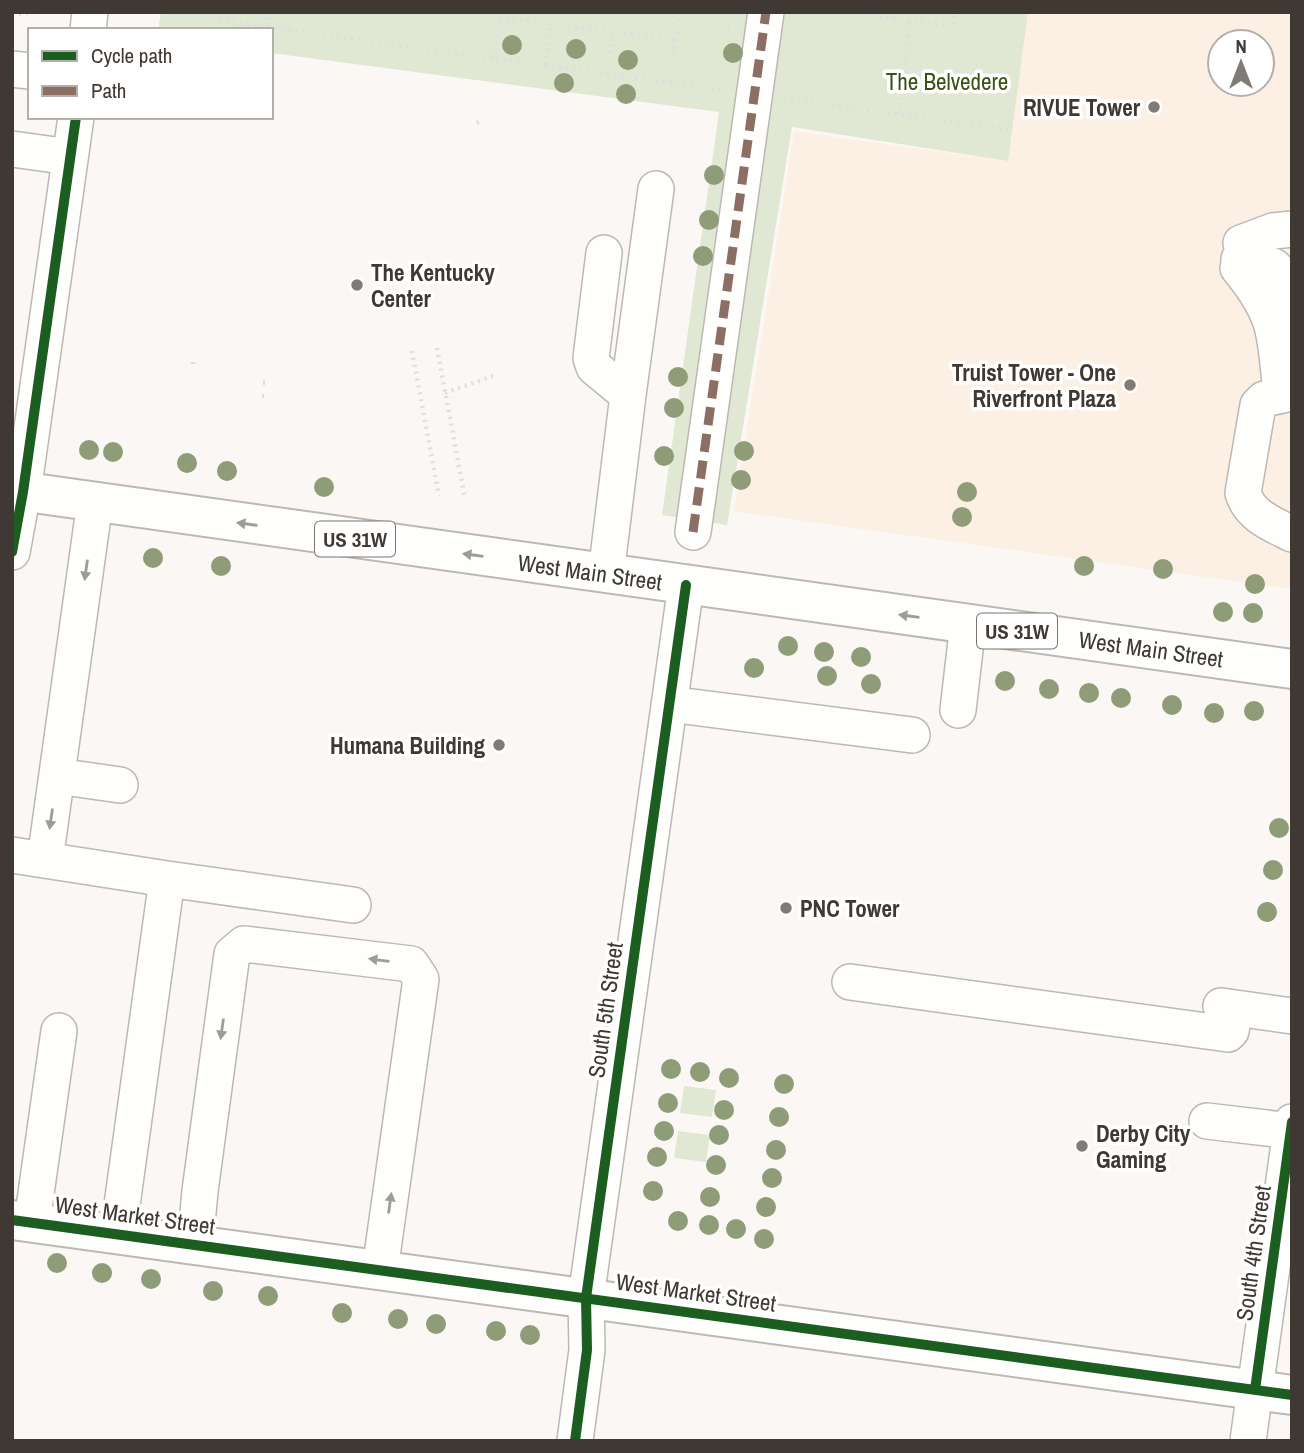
<svg xmlns="http://www.w3.org/2000/svg" width="1304" height="1453" font-family="'Archivo Narrow',sans-serif">
<style>
.commercial{fill:#fcf0e5;fill-rule:evenodd}
.green{fill:#e0e8d4}
.lines{fill:none;stroke-linecap:round;stroke-linejoin:round}
.minor-casing{stroke:#bdb8b4;stroke-width:38}
.major-casing{stroke:#bdb8b4;stroke-width:42}
.path{stroke:#dfdedc;stroke-width:4.5;stroke-dasharray:2 5;stroke-linecap:butt}
.minor{stroke:#fefefd;stroke-width:35}
.major{stroke:#fefefd;stroke-width:38}
.quiet{stroke:#8d6e63;stroke-width:9;stroke-dasharray:18 9;stroke-linecap:butt}
.cycleway-casing{stroke:#fff;stroke-width:15}
.cycleway{stroke:#1b5e20;stroke-width:10}
.tree{fill:#8f9c78}
.oneway{fill:#9f9b98}
.poi-dot{fill:#817b76;stroke:#fff;stroke-width:2.5}
.labels{text-anchor:middle;dominant-baseline:central;stroke-width:7;stroke-linejoin:round;paint-order:stroke}
.shield{fill:#fff;stroke:#797470;stroke-width:2}
.shield-label{font-size:21px;font-weight:bold;fill:#403832}
.park-label{font-size:23px;fill:#375213;stroke:#fff}
.poi-label{font-size:23px;font-weight:bold;fill:#403832;stroke:#fff;text-anchor:end}
.street-label{font-size:23px;fill:#403832;stroke:#fff}
</style>
<rect width="100%" height="100%" fill="#faf7f4"/>
<path class="commercial" d="M1028 12H1292V589L734 511 794 131 1007 161ZM1220 42H1262V84H1220Z"/>
<path class="green" d="M161 12H1028L1008 161 792 127 727 525 662 515 719 112 271 53V30H158Z
M684 1086 716 1090 712 1117 680 1113Z
M678 1131 710 1135 706 1162 674 1158Z"/>
<g class="lines">
<g class="minor-casing">
<path id="minor" d="M88 30 90 12
M12 69 30 71
M12 149 70 157
M1241 243 1273 231 1292 229
M604 253 591 358 594 367 628 395 606 574
M1239 259C1249 261 1264 262 1273 266 1286 274 1284 308 1282 321L1273 329
M1238 268C1252 285 1268 307 1273 330 1278 351 1278 374 1282 395
M1292 393 1264 399 1258 405 1243 493C1250 516 1272 524 1292 534
M628 395 656 189
M693 532 766 12
M12 552 23 492 76 117
M669 704 912 735
M958 710 968 624
M57 776 120 785
M12 855 167 879
M45 860 95 502
M850 982 1228 1034 1231 1031 1235 1008
M1221 1006 1292 1016
M1207 1121 1291 1131
M32 1222 59 1031
M118 1234 167 879 353 905
M195 1245 200 1191 232 954 244 944 411 964 421 979 380 1270
M575 1441 587 1350 586 1298 686 585
M1248 1441 1292 1122"/>
</g>
<g class="major-casing">
<path id="major" d="M12 490 1292 669
M12 1220 1292 1395"/>
</g>
<path class="path" d="M200 12 217 20 723 90
M862 12 861 14 954 26 955 12
M12 14 39 12
M499 17 676 41
M707 24 731 27
M268 27 269 12
M493 58 500 12
M546 65 551 24
M607 74 612 32
M670 83 680 12
M784 99 1012 130
M899 114 910 20
M477 123 482 120
M437 348 465 499
M412 351 439 496
M193 364V358
M263 383H270
M445 393 493 376
M262 396H269"/>
<use href="#minor" class="minor"/>
<use href="#major" class="major"/>
<path class="quiet" d="M693 532 766 12"/>
<g class="cycleway-casing">
<path id="cycleway" d="M12 552 23 492 76 117
M12 1220 1292 1395
M1255 1390 1292 1122
M575 1441 587 1350 586 1298 686 585"/>
</g>
<use href="#cycleway" class="cycleway"/>
</g>
<g class="tree">
<circle cx="512" cy="45" r="10"/>
<circle cx="576" cy="49" r="10"/>
<circle cx="733" cy="53" r="10"/>
<circle cx="628" cy="60" r="10"/>
<circle cx="564" cy="83" r="10"/>
<circle cx="626" cy="94" r="10"/>
<circle cx="714" cy="175" r="10"/>
<circle cx="709" cy="220" r="10"/>
<circle cx="703" cy="256" r="10"/>
<circle cx="678" cy="377" r="10"/>
<circle cx="674" cy="408" r="10"/>
<circle cx="89" cy="450" r="10"/>
<circle cx="744" cy="451" r="10"/>
<circle cx="113" cy="452" r="10"/>
<circle cx="664" cy="456" r="10"/>
<circle cx="187" cy="463" r="10"/>
<circle cx="227" cy="471" r="10"/>
<circle cx="741" cy="480" r="10"/>
<circle cx="324" cy="487" r="10"/>
<circle cx="967" cy="492" r="10"/>
<circle cx="962" cy="517" r="10"/>
<circle cx="153" cy="558" r="10"/>
<circle cx="221" cy="566" r="10"/>
<circle cx="1084" cy="566" r="10"/>
<circle cx="1163" cy="569" r="10"/>
<circle cx="1255" cy="584" r="10"/>
<circle cx="1223" cy="612" r="10"/>
<circle cx="1253" cy="613" r="10"/>
<circle cx="788" cy="646" r="10"/>
<circle cx="824" cy="652" r="10"/>
<circle cx="861" cy="657" r="10"/>
<circle cx="754" cy="668" r="10"/>
<circle cx="827" cy="676" r="10"/>
<circle cx="1005" cy="681" r="10"/>
<circle cx="871" cy="684" r="10"/>
<circle cx="1049" cy="689" r="10"/>
<circle cx="1089" cy="693" r="10"/>
<circle cx="1121" cy="698" r="10"/>
<circle cx="1172" cy="705" r="10"/>
<circle cx="1254" cy="711" r="10"/>
<circle cx="1214" cy="713" r="10"/>
<circle cx="1279" cy="828" r="10"/>
<circle cx="1273" cy="870" r="10"/>
<circle cx="1267" cy="912" r="10"/>
<circle cx="671" cy="1069" r="10"/>
<circle cx="700" cy="1072" r="10"/>
<circle cx="729" cy="1078" r="10"/>
<circle cx="784" cy="1084" r="10"/>
<circle cx="668" cy="1103" r="10"/>
<circle cx="724" cy="1110" r="10"/>
<circle cx="779" cy="1117" r="10"/>
<circle cx="664" cy="1131" r="10"/>
<circle cx="719" cy="1135" r="10"/>
<circle cx="776" cy="1150" r="10"/>
<circle cx="657" cy="1157" r="10"/>
<circle cx="716" cy="1165" r="10"/>
<circle cx="772" cy="1178" r="10"/>
<circle cx="653" cy="1191" r="10"/>
<circle cx="710" cy="1197" r="10"/>
<circle cx="766" cy="1207" r="10"/>
<circle cx="678" cy="1221" r="10"/>
<circle cx="709" cy="1225" r="10"/>
<circle cx="736" cy="1229" r="10"/>
<circle cx="764" cy="1239" r="10"/>
<circle cx="57" cy="1263" r="10"/>
<circle cx="102" cy="1273" r="10"/>
<circle cx="151" cy="1279" r="10"/>
<circle cx="213" cy="1291" r="10"/>
<circle cx="268" cy="1296" r="10"/>
<circle cx="342" cy="1313" r="10"/>
<circle cx="398" cy="1319" r="10"/>
<circle cx="436" cy="1324" r="10"/>
<circle cx="496" cy="1331" r="10"/>
<circle cx="530" cy="1335" r="10"/>
</g>
<defs><path id="oneway-solid" d="M-6-.8H1V-3.2L6.5 0L1 3.2V.8H-6Z" transform="scale(1.75)"/></defs>
<g class="oneway">
<use href="#oneway-solid" transform="translate(247 524) rotate(-172)"/>
<use href="#oneway-solid" transform="translate(473 555) rotate(-172)"/>
<use href="#oneway-solid" transform="translate(86 570) rotate(98)"/>
<use href="#oneway-solid" transform="translate(909 616) rotate(-172)"/>
<use href="#oneway-solid" transform="translate(51 819) rotate(98)"/>
<use href="#oneway-solid" transform="translate(379 960) rotate(-173)"/>
<use href="#oneway-solid" transform="translate(222 1029) rotate(98)"/>
<use href="#oneway-solid" transform="translate(390 1203) rotate(-82)"/>
</g>
<g class="poi-dot">
<circle cx="1154" cy="107" r="7"/>
<circle cx="357" cy="285" r="7"/>
<circle cx="1130" cy="385" r="7"/>
<circle cx="499" cy="745" r="7"/>
<circle cx="786" cy="908" r="7"/>
<circle cx="1082" cy="1146" r="7"/>
</g>
<g class="labels">
<g class="shield">
<rect x="315" y="521.5" width="80" height="35" rx="5"/>
<rect x="977" y="613.5" width="80" height="35" rx="5"/>
</g>
<g class="shield-label">
<text x="355" y="539">US 31W</text>
<text x="1017" y="631">US 31W</text>
</g>
<g class="park-label">
<text x="947" y="81">The Belvedere</text>
</g>
<g class="poi-label">
<text x="1140" y="107">RIVUE Tower</text>
<text x="371" y="272" text-anchor="start">The Kentucky<tspan x="371" dy="26">Center</tspan></text>
<text x="1116" y="372">Truist Tower - One<tspan x="1116" dy="26">Riverfront Plaza</tspan></text>
<text x="485" y="745">Humana Building</text>
<text x="800" y="908" text-anchor="start">PNC Tower</text>
<text x="1096" y="1133" text-anchor="start">Derby City<tspan x="1096" dy="26">Gaming</tspan></text>
</g>
<g class="street-label">
<text transform="translate(590 572) rotate(8)">West Main Street</text>
<text transform="translate(1151 649) rotate(8)">West Main Street</text>
<text transform="translate(605 1010) rotate(-82)">South 5th Street</text>
<text transform="translate(135 1215) rotate(8)">West Market Street</text>
<text transform="translate(1253 1253) rotate(-82)">South 4th Street</text>
<text transform="translate(696 1292) rotate(8)">West Market Street</text>
</g>
</g>
<rect width="1304" height="1453" fill="none" stroke="#403832" stroke-width="28"/>
<rect x="28" y="28" width="245" height="91" fill="#ffffff" stroke="#b3afad" stroke-width="2"/>
<rect x="42" y="51" width="35" height="10" fill="#1b5e20" stroke="#b3afad" stroke-width="2"/>
<text x="91" y="63" font-size="21" fill="#403832">Cycle path</text>
<rect x="42" y="86" width="35" height="10" fill="#8d6e63" stroke="#b3afad" stroke-width="2"/>
<text x="91" y="98" font-size="21" fill="#403832">Path</text>
<g transform="translate(1241 63)"><circle r="33" fill="#ffffff" stroke="#b3afad" stroke-width="2"/>
<path d="M0-5L12 26L0 18L-12 26Z" fill="#817b76"/>
<text y="-10" font-size="19" font-weight="bold" text-anchor="middle" fill="#403832">N</text>
</g>
</svg>
